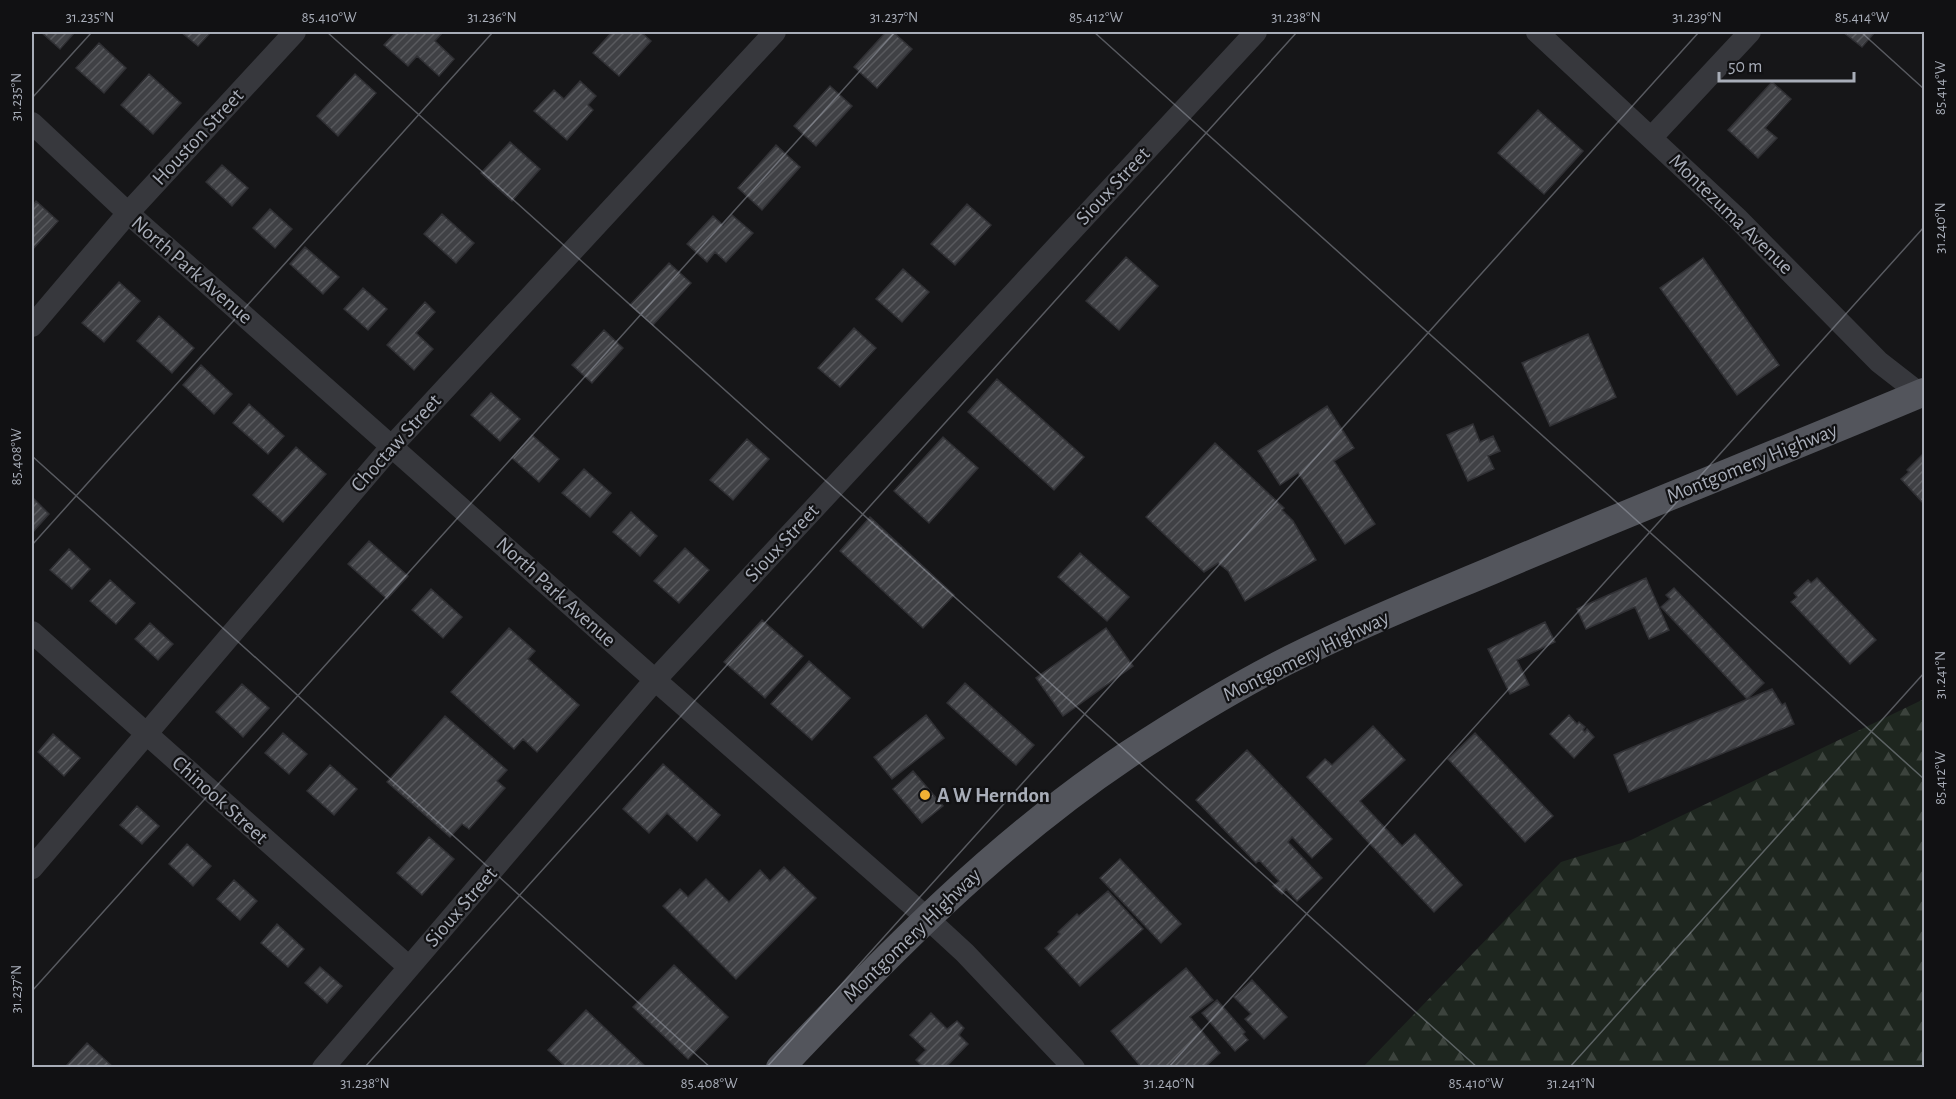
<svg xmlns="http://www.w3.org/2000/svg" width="1956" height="1099" font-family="'Alegreya Sans',sans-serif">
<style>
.forest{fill:url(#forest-firs)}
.building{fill:url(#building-hatch);stroke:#303034;stroke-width:1.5}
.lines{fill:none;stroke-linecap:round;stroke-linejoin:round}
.minor{stroke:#37383d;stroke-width:22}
.major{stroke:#53555c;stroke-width:28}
.ticks{fill:none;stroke:#a8adb8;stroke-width:1.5;stroke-opacity:0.45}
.poi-dot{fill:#f2b134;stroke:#111113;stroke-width:2}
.labels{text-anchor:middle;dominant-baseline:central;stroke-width:4.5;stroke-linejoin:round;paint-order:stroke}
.street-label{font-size:21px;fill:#a8adb8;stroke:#111113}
.poi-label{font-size:21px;font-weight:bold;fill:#a8adb8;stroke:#111113;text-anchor:start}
.neatline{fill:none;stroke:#a8adb8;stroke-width:2}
.ticks-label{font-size:15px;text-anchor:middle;fill:#a8adb8}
</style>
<defs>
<pattern id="forest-firs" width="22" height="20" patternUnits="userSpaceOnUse" patternTransform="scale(1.5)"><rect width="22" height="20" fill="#1e261f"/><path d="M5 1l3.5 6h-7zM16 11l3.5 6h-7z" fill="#3c433d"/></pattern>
<pattern id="building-hatch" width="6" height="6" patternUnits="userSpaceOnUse" patternTransform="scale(1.5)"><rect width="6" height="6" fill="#404145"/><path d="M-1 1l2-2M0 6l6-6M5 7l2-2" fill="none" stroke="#595a5e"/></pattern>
</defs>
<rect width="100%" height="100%" fill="#161618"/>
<path class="forest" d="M1924 699V1067H1363L1561 862 1631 840Z"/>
<path class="building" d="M41 32H75L60 49Z
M181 32H211L198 46Z
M396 32H443L435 41 454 59 439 76 417 56 408 66 384 45Z
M612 32H641L651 41 619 76 593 53Z
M886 32H893L912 49 877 88 854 67Z
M1843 32H1875L1862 47Z
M99 43 126 68 104 93 76 68Z
M149 74 181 103 153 134 121 105Z
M355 74 376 93 338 136 317 116Z
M580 81 596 96 588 105 593 110 567 140 534 111 554 90 564 99Z
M1772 82 1791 99 1765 128 1777 138 1758 158 1728 130Z
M830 86 852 106 816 146 794 126Z
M1538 110 1583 151 1544 194 1498 153Z
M510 142 540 169 512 201 481 173Z
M776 145 800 167 762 210 738 188Z
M222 165 248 188 232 206 206 182Z
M36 201 58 221 32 250V206Z
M967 204 991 225 955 265 931 244Z
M270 209 292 229 275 248 253 228Z
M442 214 474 243 456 263 424 234Z
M732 215 753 233 726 262 715 252 707 262 687 244 713 216 723 225Z
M305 247 339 277 323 294 290 264Z
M1126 257 1158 286 1119 330 1086 301Z
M1703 258 1779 365 1737 395 1660 288Z
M669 263 691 283 653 325 630 305Z
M903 269 929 292 902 322 876 299Z
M119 282 140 301 104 342 82 323Z
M363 288 387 309 368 330 344 309Z
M425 302 435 312 416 333 433 349 414 370 387 345Z
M159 316 194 348 172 373 137 341Z
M854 328 876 348 840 387 818 368Z
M604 330 623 348 592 383 572 365Z
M1588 334 1616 397 1550 426 1522 363Z
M201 365 232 394 214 414 183 385Z
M997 379 1084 457 1054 490 968 412Z
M491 393 520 419 500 441 471 415Z
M249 404 284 436 268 454 233 423Z
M1327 406 1354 448 1334 461 1375 524 1345 544 1298 473 1280 485 1258 451Z
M1473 424 1480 442 1493 436 1500 451 1488 456 1494 469 1468 481 1447 435Z
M532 435 559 459 539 482 512 458Z
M943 437 978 468 929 523 894 491Z
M747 439 769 459 733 500 710 480Z
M1215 443 1284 508 1282 510 1293 521 1316 560 1245 601 1228 571 1218 563 1204 572 1146 517Z
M296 447 326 474 283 522 253 495Z
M1922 455 1924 457V504L1901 479 1909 472 1907 470Z
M584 469 611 493 590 517 562 493Z
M32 497 49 514 32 533Z
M631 512 657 536 640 556 613 532Z
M870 517 954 595 923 628 840 551Z
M369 541 408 576 387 599 348 564Z
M685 548 709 570 679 603 654 581Z
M69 549 90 569 72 589 50 570Z
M1080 553 1129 597 1107 621 1058 577Z
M1646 578 1669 630 1649 639 1635 607 1586 629 1577 609Z
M1817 578 1876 640 1850 664 1791 602 1797 597 1794 593 1808 580 1811 583Z
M110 580 135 603 116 624 90 601Z
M1674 588 1764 683 1747 699 1661 607 1670 599 1666 595Z
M431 589 462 617 443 638 412 610Z
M762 620 803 656 765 698 724 662Z
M1545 622 1555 642 1517 660 1529 685 1510 694 1488 649Z
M150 623 173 644 158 660 135 639Z
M509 628 535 651 528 659 579 705 537 752 523 739 514 749 451 692Z
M1106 628 1133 666 1063 716 1036 678Z
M809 661 850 698 812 740 771 704Z
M965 683 1034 745 1016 765 947 703Z
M242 684 269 708 243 737 216 712Z
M1772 689 1782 705 1785 703 1794 724 1629 792 1614 755Z
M926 715 944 738 892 779 874 757Z
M1569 715 1577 724 1579 722 1585 727 1583 730 1585 732 1587 729 1594 737 1574 758 1550 734Z
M445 716 507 770 497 781 505 788 469 829 462 824 450 837 387 782Z
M1373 726 1405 760 1360 801 1402 846 1415 834 1462 885 1434 912 1307 777 1325 759 1332 765Z
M283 733 307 754 289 774 265 753Z
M1475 733 1553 816 1525 842 1448 759Z
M53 734 80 758 64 776 38 752Z
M1247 750 1332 839 1312 858 1292 837 1288 842 1322 878 1297 901 1286 889 1282 894 1273 886 1279 881 1259 860 1256 863 1196 800Z
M663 764 720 815 697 841 667 813 649 833 623 809Z
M330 765 357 789 334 815 307 791Z
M913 771 943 806 922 823 893 789Z
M137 806 159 826 142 844 120 825Z
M429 837 454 859 422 895 397 873Z
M187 844 211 866 193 886 169 864Z
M1120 859 1181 924 1161 943 1100 878Z
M784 867 816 898 736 979 663 906 680 889 688 897 706 879 729 902 760 870 770 881Z
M234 880 257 901 240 920 217 899Z
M1108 891 1143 929 1080 986 1045 948 1060 934 1058 932 1077 914 1079 916Z
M277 924 304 949 288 967 261 943Z
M674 965 728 1017 688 1059 633 1007Z
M320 967 342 986 327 1003 305 983Z
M1186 968 1213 1000 1190 1017 1220 1053 1204 1068H1142L1111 1031Z
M1252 980 1287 1017 1264 1039 1245 1019 1251 1014 1234 997Z
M1217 1000 1245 1032 1243 1034 1248 1040 1235 1051 1202 1013Z
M586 1010 647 1068H567L548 1050Z
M931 1013 947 1029 957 1021 964 1028 959 1035 968 1044 945 1068H924L916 1060 926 1050 910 1035Z
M87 1043 113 1067V1068L66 1066Z"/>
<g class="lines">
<path class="minor" d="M1537 32 1737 218 1879 362 1924 397
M32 123 128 213 655 680 927 918 965 953 1074 1068
M1651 138 1750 32
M32 326 128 213 295 32
M32 632 409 967
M32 868 392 446 775 32
M323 1068 655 680 1256 32"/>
<path class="major" d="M780 1068C887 955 996 843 1126 756 1184 718 1244 681 1307 651 1368 621 1431 596 1493 570 1636 509 1781 452 1924 392"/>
</g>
<path class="ticks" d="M327 32 1478 1068M1094 32 1924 779M1861 32 1924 89M32 98 92 32M32 456 711 1068M32 545 493 32M32 991 895 32M364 1068 1297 32M766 1068 1699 32M1168 1068 1924 227M1569 1068 1924 673"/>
<circle class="poi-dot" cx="925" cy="795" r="6"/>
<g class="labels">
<g class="street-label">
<text transform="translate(198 137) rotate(-47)">Houston Street</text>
<text transform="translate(1113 186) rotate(-47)">Sioux Street</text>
<text transform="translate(1731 214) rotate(44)">Montezuma Avenue</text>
<text transform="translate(192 270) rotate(41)">North Park Avenue</text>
<text transform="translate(396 443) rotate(-48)">Choctaw Street</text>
<text transform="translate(1752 463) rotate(-22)">Montgomery Highway</text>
<text transform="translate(782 543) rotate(-47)">Sioux Street</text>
<text transform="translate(556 592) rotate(42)">North Park Avenue</text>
<text transform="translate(1306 656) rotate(-26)">Montgomery Highway</text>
<text transform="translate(220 800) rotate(42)">Chinook Street</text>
<text transform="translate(461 907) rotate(-49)">Sioux Street</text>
<text transform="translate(912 935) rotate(-44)">Montgomery Highway</text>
</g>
<g class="poi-label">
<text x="937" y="795">A W Herndon</text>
</g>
</g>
<rect width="1956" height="1099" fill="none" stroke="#111113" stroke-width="66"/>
<path d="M1719 72v9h135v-9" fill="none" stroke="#a8adb8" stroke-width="3"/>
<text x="1728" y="72" font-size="18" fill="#a8adb8" stroke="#111113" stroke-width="4.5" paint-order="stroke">50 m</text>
<rect x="33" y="33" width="1890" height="1033" class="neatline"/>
<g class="ticks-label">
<text x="90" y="22">31.235°N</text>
<text x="329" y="22">85.410°W</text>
<text x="492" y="22">31.236°N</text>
<text x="894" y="22">31.237°N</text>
<text x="1096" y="22">85.412°W</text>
<text x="1296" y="22">31.238°N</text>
<text x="1697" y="22">31.239°N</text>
<text x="1862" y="22">85.414°W</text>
<text transform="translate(1940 88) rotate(-90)" y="5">85.414°W</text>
<text transform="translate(16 97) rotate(-90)" y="5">31.235°N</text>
<text transform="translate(1940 228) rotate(-90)" y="5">31.240°N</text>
<text transform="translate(16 457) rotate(-90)" y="5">85.408°W</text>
<text transform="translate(1940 675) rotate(-90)" y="5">31.241°N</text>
<text transform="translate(1940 778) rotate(-90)" y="5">85.412°W</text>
<text transform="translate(16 989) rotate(-90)" y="5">31.237°N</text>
<text x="365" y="1088">31.238°N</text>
<text x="709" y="1088">85.408°W</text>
<text x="1169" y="1088">31.240°N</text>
<text x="1476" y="1088">85.410°W</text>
<text x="1571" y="1088">31.241°N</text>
</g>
</svg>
